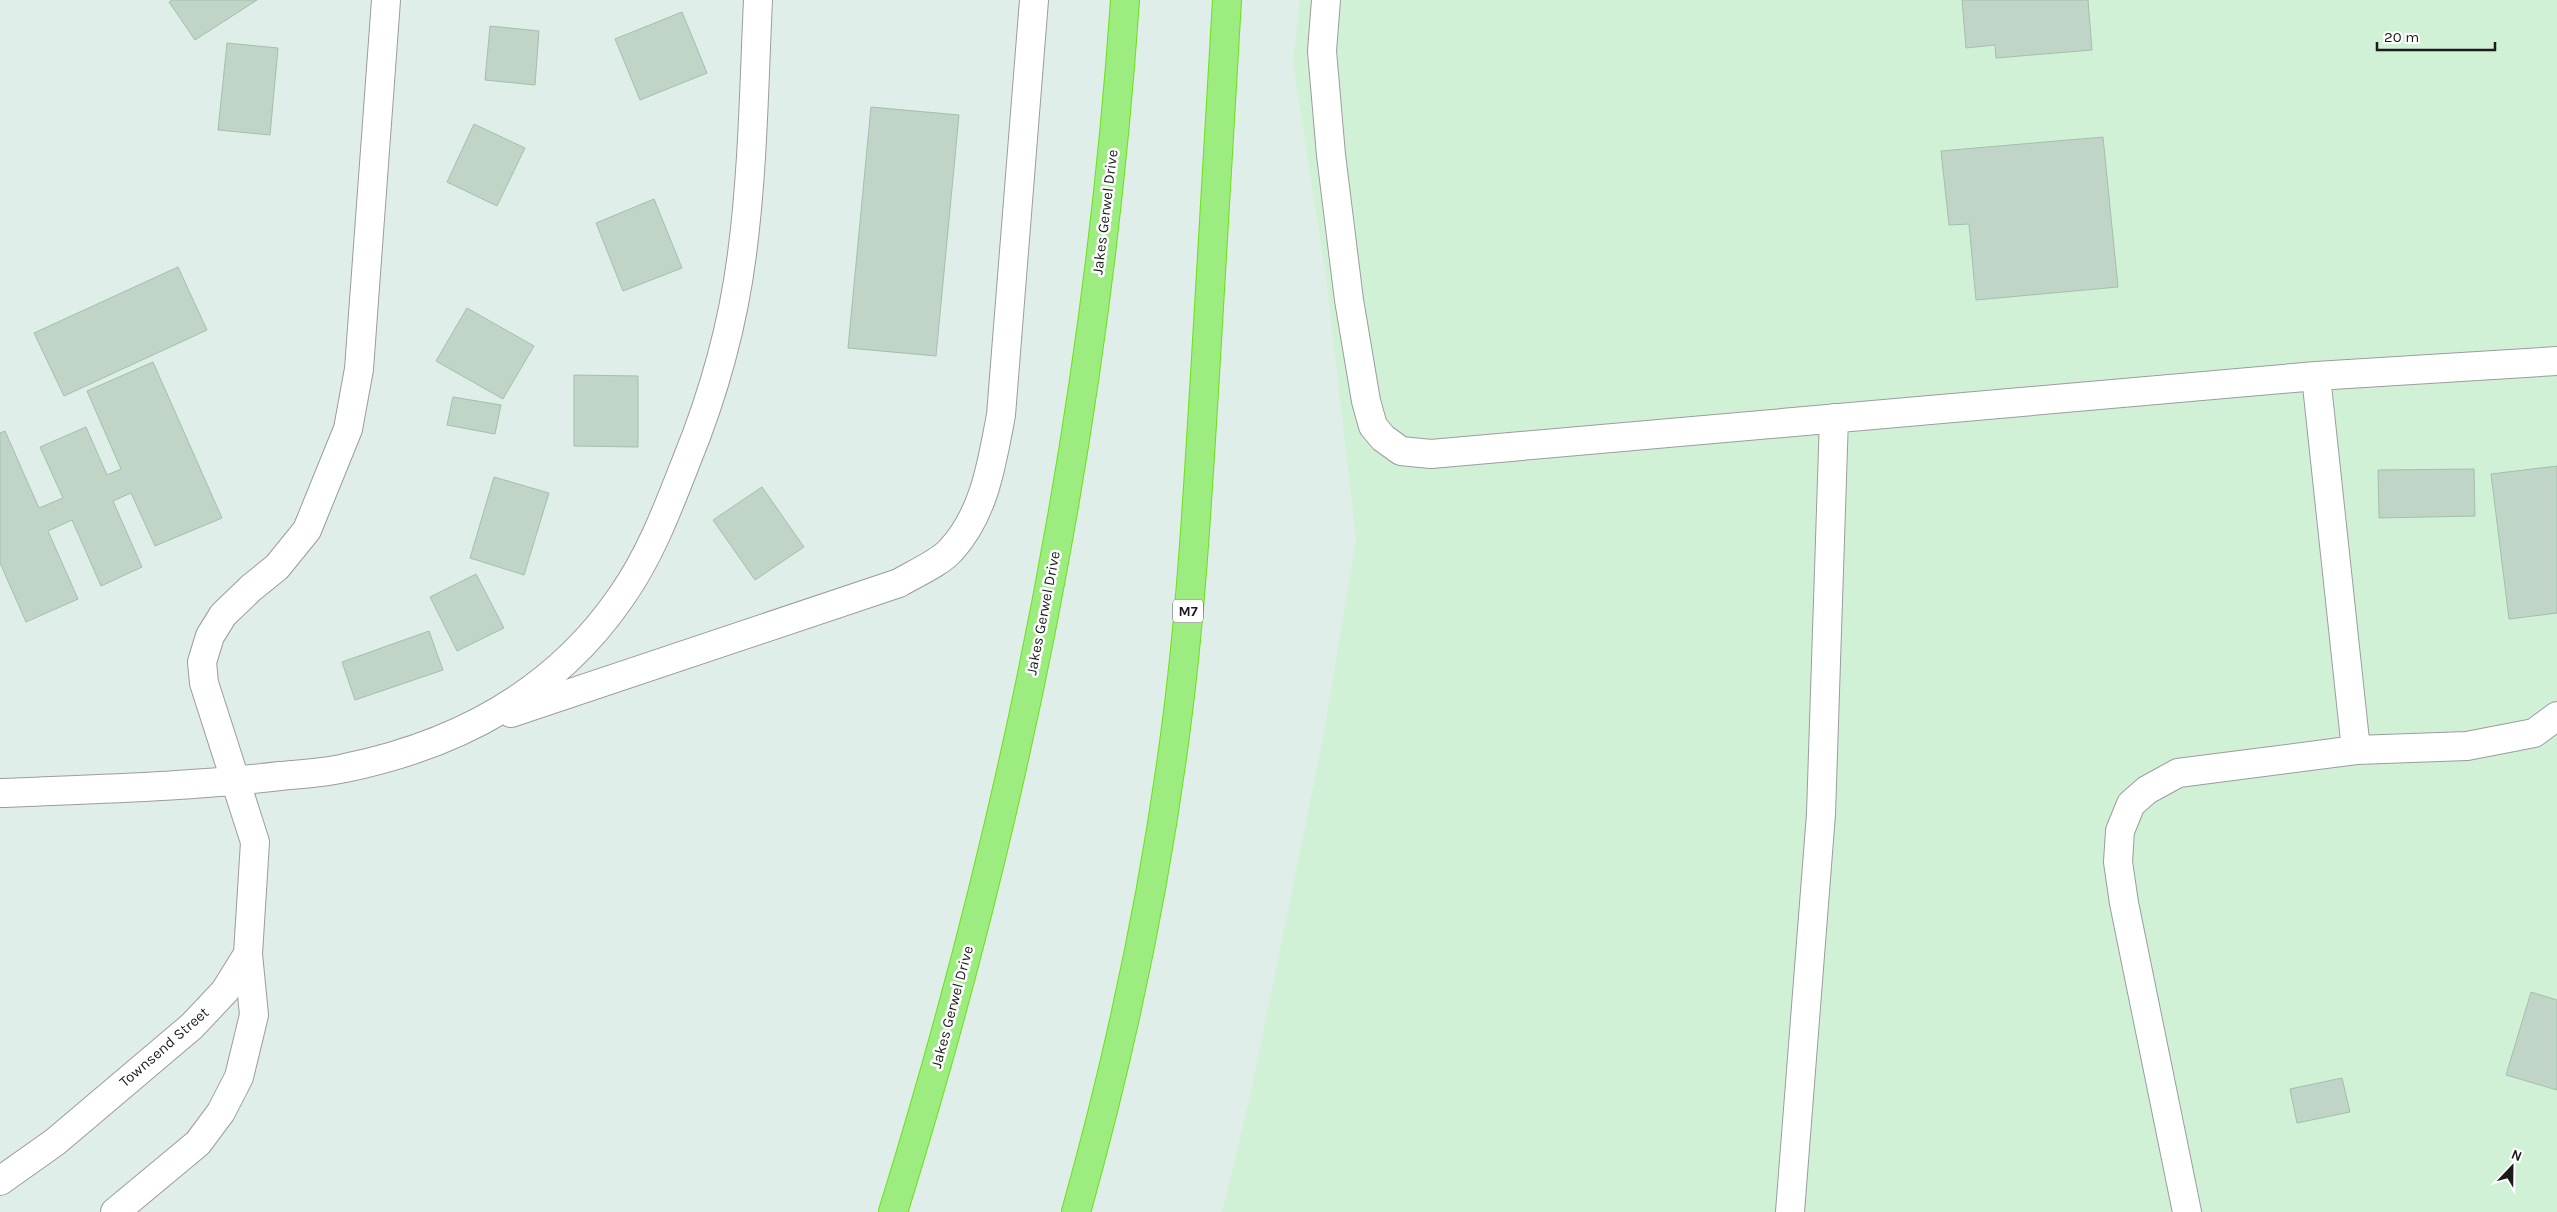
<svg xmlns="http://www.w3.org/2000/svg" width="2557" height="1212" font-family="Karla,sans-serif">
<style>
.military{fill:#d1f1d7}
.building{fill:#c0d5c7;stroke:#a1c0ad}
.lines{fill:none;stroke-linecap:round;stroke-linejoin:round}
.minor-casing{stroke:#9c9c9c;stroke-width:30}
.highway-casing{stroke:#6ae117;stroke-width:30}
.minor{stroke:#fff;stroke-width:28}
.highway{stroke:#9cec80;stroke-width:28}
.labels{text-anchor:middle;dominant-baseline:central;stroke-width:5;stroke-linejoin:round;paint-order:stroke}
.shield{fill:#fff;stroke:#5f5f5f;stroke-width:1}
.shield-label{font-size:14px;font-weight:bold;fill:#1b1b1b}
.street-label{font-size:15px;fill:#1b1b1b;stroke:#fff}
</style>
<rect width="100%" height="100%" fill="#dfeee8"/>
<path class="military" d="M1300 0H2557V1212H1222L1249 1102 1323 738 1356 539 1326 276 1293 63Z"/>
<path class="building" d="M172 0H257L195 40 169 2Z
M1962 0H2088L2092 50 1996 58 1995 45 1966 48Z
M682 12 707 73 640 100 615 39Z
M490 26 539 31 535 85 485 80Z
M227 43 278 48 270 135 218 130Z
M871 107 959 115 936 356 848 348Z
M474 124 525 148 497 206 447 182Z
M2103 137 2118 287 1976 300 1969 224 1949 225 1941 151Z
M654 199 682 268 623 291 596 223Z
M178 267 207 330 64 396 34 333Z
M467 308 534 346 503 399 436 361Z
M153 362 222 518 155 546 131 493 113 501 142 567 101 586 72 520 48 531 78 599 26 622 0 563V433L5 431 39 508 63 498 40 447 86 427 107 475 121 469 87 391Z
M574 375 638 376V447L574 446Z
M453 397 501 405 495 434 447 425Z
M2557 466V613L2509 619 2491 474Z
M2474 469 2475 516 2379 518 2378 470Z
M494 477 549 493 524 575 470 558Z
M762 487 804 547 755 580 713 520Z
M476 574 504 628 457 651 430 597Z
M429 631 443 670 355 700 342 662Z
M2531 992 2557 1000V1090L2506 1075Z
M2342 1078 2350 1112 2297 1123 2290 1089Z"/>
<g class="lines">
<g class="minor-casing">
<path id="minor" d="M1326 0 1322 51 1331 155 1349 300 1366 401 1373 426 1383 438 1401 451 1431 454 2316 376 2557 361
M2316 376 2356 750
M511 713 899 583C914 574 941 562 951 550 985 513 992 462 1001 415L1034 0
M0 793C93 789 188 787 280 776 302 774 324 773 345 768 457 745 555 693 621 597 650 556 668 508 686 462 713 396 733 325 742 254 753 170 754 85 758 0
M0 1181 55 1142 192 1026 225 991 248 954 255 842 204 683 202 662 210 636 223 615 251 588 277 567 307 530 348 429 359 369 386 0
M115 1212 198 1143 221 1112 239 1077 254 1015 248 954
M1790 1212 1821 814 1834 418
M2187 1212 2124 903 2118 862 2120 831 2131 804 2147 790 2178 773 2356 750 2467 746 2534 733 2557 716"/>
</g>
<g class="highway-casing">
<path id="highway" d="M893 1212C1015 819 1097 411 1125 0
M1076 1212C1122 1048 1157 881 1178 712 1192 600 1198 487 1205 375 1212 250 1219 125 1227 0"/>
</g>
<use href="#minor" class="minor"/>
<use href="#highway" class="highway"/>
</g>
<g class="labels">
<rect class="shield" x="1173" y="599.5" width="30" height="23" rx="4"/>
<g class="shield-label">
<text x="1188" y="611">M7</text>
</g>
<g class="street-label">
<text transform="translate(1105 212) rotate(-83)">Jakes Gerwel Drive</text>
<text transform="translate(1043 613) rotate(-79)">Jakes Gerwel Drive</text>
<text transform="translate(952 1007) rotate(-75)">Jakes Gerwel Drive</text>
<text transform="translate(164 1047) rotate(-41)">Townsend Street</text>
</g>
</g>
<g transform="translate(2512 1167) rotate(22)" stroke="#ffffff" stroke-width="4" paint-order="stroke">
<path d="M0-4L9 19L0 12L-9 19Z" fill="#1b1b1b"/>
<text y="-8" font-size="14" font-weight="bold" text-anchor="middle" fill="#1b1b1b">N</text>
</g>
<path d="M2377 42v8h118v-8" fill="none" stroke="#1b1b1b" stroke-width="2.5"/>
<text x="2384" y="42" font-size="15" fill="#1b1b1b" stroke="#ffffff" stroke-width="4" paint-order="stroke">20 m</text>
</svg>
